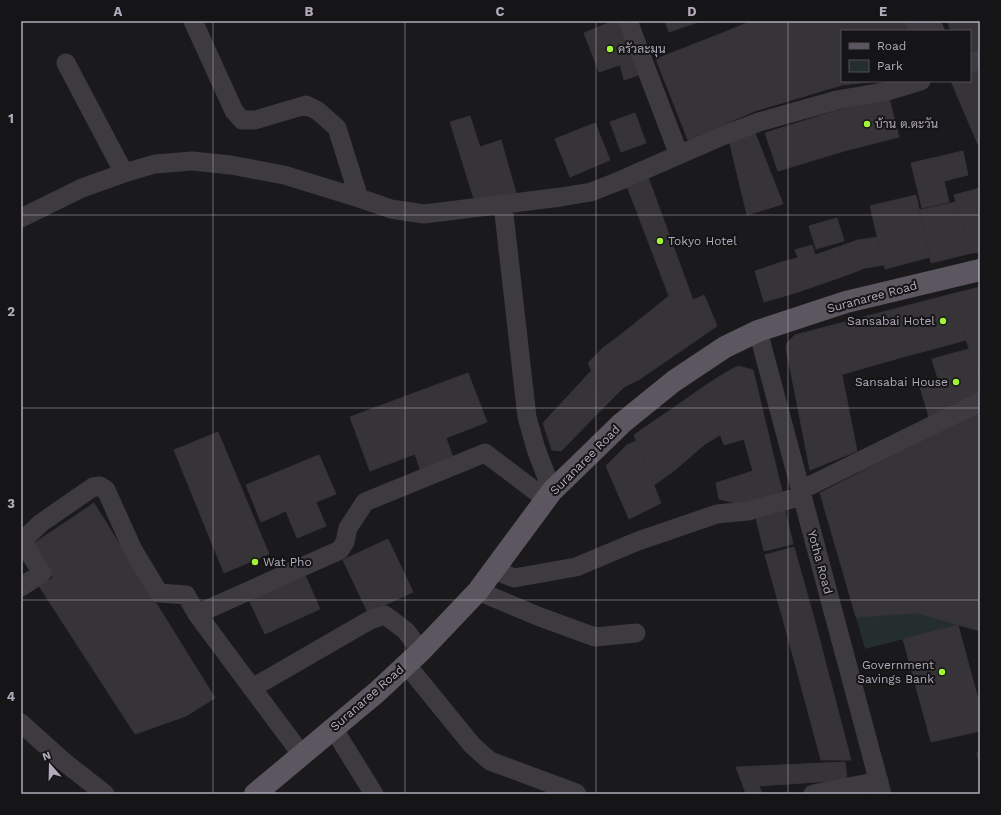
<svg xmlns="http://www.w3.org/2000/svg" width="1001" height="815" font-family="'Work Sans',Sarabun,sans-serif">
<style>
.green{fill:#242e2d}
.building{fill:#363437;stroke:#363337}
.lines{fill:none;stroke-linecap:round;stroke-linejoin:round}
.minor{stroke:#3d3a40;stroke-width:19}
.major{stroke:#5b565f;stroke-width:22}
.grid{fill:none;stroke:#b2abbb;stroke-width:1;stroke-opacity:0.55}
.poi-dot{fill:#a1f438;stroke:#151416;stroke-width:1.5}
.labels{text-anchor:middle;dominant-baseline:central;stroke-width:4;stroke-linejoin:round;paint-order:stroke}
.poi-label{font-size:12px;fill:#b2abbb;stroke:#151416;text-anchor:start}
.street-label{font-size:12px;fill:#b2abbb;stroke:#151416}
.neatline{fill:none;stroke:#b2abbb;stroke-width:1.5}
.grid-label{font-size:13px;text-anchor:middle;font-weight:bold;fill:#b2abbb}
</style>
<rect width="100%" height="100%" fill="#1a191b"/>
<path class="green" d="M917 613 958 625 865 649 856 617Z"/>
<path class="building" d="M613 21H621L641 74 624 80 620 65 599 72 584 33Z
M665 21H701L669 32Z
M752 21H907L911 31H842V81H877L842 85 755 111 725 32Z
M947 21H980V49L970 52V31H951Z
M725 32 755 111 709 131 679 50Z
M679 50 709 131 688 140 656 59Z
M980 68V149L951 81H970V72Z
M889 98 899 137 844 151 835 111Z
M835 111 844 151 778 171 765 133Z
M635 113 646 143 621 152 610 122Z
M470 116 480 147 496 196 474 199 450 122Z
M595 123 610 160 570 177 555 139Z
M754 130 783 204 747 215 729 140Z
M501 140 516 193 496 196 480 147Z
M963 151 968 175 944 181 949 202 922 208 911 163Z
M648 177 693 300 704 295 717 326 688 346 627 186Z
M980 188V252L972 253 954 195Z
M916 195 930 257 885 269 870 206Z
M956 202 972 253 931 263 919 210Z
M837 218 844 241 816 249 809 226Z
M878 237 884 265 865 268 858 240Z
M858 240 865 268 847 275 838 247Z
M812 245 815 255 838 247 847 275 795 293 785 261 798 258 795 250Z
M785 261 795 293 764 302 755 271Z
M980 287V384L952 294Z
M952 294 966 340 933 349 921 302Z
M669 296 688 346 640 379 619 336Z
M921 302 933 349 910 355 898 308Z
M898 308 910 355 794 388 786 348 787 343 795 335Z
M619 336 640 379 624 387 604 347Z
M604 347 624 387 607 404 588 363Z
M969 349 980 384V398L929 417 920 387 938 379 932 359Z
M738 366 753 370 782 491 760 499 748 502 736 503 719 499 716 483 753 471 725 373Z
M591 371 607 404 561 451 552 450 543 423Z
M468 373 487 422 446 438 454 460 421 472 415 454 370 471 350 417Z
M725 373 744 439 724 445 703 387Z
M842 375 857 451 810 470 794 388Z
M703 387 720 435 705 444 682 402Z
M682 402 705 444 675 470 654 421Z
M980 411V631L917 613 856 617 820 493Z
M654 421 675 470 654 485 634 435Z
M218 432 269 554 224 573 174 450Z
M636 441 661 503 629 519 606 466 627 445Z
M319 455 336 494 316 502 326 526 297 538 286 511 261 522 246 485Z
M94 503 215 698 186 716 135 734 39 586 53 578 30 546Z
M785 510 793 544 764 551 756 518Z
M388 539 413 592 368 613 343 560Z
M794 547 815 622 786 630 765 555Z
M305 575 320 609 265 634 249 600Z
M815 622 851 760H821L786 630Z
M958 625 980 706V731L931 742 903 639Z
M980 752V766L977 753Z
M845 762 847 780 759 786 762 794H746L736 767Z"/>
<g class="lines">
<path class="minor" d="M193 21 234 111 242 120H255L306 105 318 111 337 128 359 198
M628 21 679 155
M915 21 919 31
M931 21 935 31
M66 63 124 173
M970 63 980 59
M503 205 527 417 536 449 552 491
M21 218 82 188 124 173 155 164 192 161 231 165 284 175 359 198 391 209 424 214 561 197 591 192 619 181 722 136 759 122 837 100 888 91 921 81
M758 331 882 794
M801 490 980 402
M494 570 514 578 576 567 638 541 717 514 748 511 802 496
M21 587 42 573 22 541 41 523 93 487 100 486 106 490 133 550 159 593 186 595 197 614 302 755
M478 591 540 617 595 637 636 633
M197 614 340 550 345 542 348 528 365 502 485 453 547 500
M406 664 472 745 490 761 576 793 577 794
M252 688 370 620 385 615 406 631 421 651
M21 723 63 761 105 794
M333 728 374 794
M813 794 879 781"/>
<path class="major" d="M255 794 377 692 421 651 478 591 552 491 622 423 674 381 725 347 758 331 846 302 980 270"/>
</g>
<path class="grid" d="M213 21V794M405 21V794M596 21V794M788 21V794M21 215H980M21 408H980M21 600H980"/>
<g class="poi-dot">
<circle cx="610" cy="49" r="4"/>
<circle cx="867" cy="124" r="4"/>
<circle cx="660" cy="241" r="4"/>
<circle cx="943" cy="321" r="4"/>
<circle cx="956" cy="382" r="4"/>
<circle cx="255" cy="562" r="4"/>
<circle cx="942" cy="672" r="4"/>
</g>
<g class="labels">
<g class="poi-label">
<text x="618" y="49">ครัวละมุน</text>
<text x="875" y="124">บ้าน ต.ตะวัน</text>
<text x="668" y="241">Tokyo Hotel</text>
<text x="935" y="321" text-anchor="end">Sansabai Hotel</text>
<text x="948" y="382" text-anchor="end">Sansabai House</text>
<text x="263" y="562">Wat Pho</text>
<text x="934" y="665" text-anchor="end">Government<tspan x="934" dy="14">Savings Bank</tspan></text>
</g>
<g class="street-label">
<text transform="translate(872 297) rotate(-15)">Suranaree Road</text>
<text transform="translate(585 460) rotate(-45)">Suranaree Road</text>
<text transform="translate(820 562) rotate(75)">Yotha Road</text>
<text transform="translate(367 698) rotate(-41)">Suranaree Road</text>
</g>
</g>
<rect width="1001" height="815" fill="none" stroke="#151416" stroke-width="44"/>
<rect x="841" y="30" width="130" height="52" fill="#151416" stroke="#545058"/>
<rect x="849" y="43" width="20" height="6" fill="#5b565f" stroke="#545058"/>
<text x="877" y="50" font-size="12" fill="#b2abbb">Road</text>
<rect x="849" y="60" width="20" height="12" fill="#242e2d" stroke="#545058"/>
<text x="877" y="70" font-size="12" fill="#b2abbb">Park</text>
<g transform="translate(50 765) rotate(340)" stroke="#151416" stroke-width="3" paint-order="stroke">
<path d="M0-3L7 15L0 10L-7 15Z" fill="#b2abbb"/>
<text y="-6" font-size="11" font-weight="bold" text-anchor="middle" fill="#b2abbb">N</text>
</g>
<rect x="22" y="22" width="957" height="771" class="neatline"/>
<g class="grid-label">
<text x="118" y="16">A</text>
<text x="309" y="16">B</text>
<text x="500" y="16">C</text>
<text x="692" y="16">D</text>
<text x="883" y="16">E</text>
<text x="11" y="123">1</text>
<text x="11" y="316">2</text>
<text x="11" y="508">3</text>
<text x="11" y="701">4</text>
</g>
</svg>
